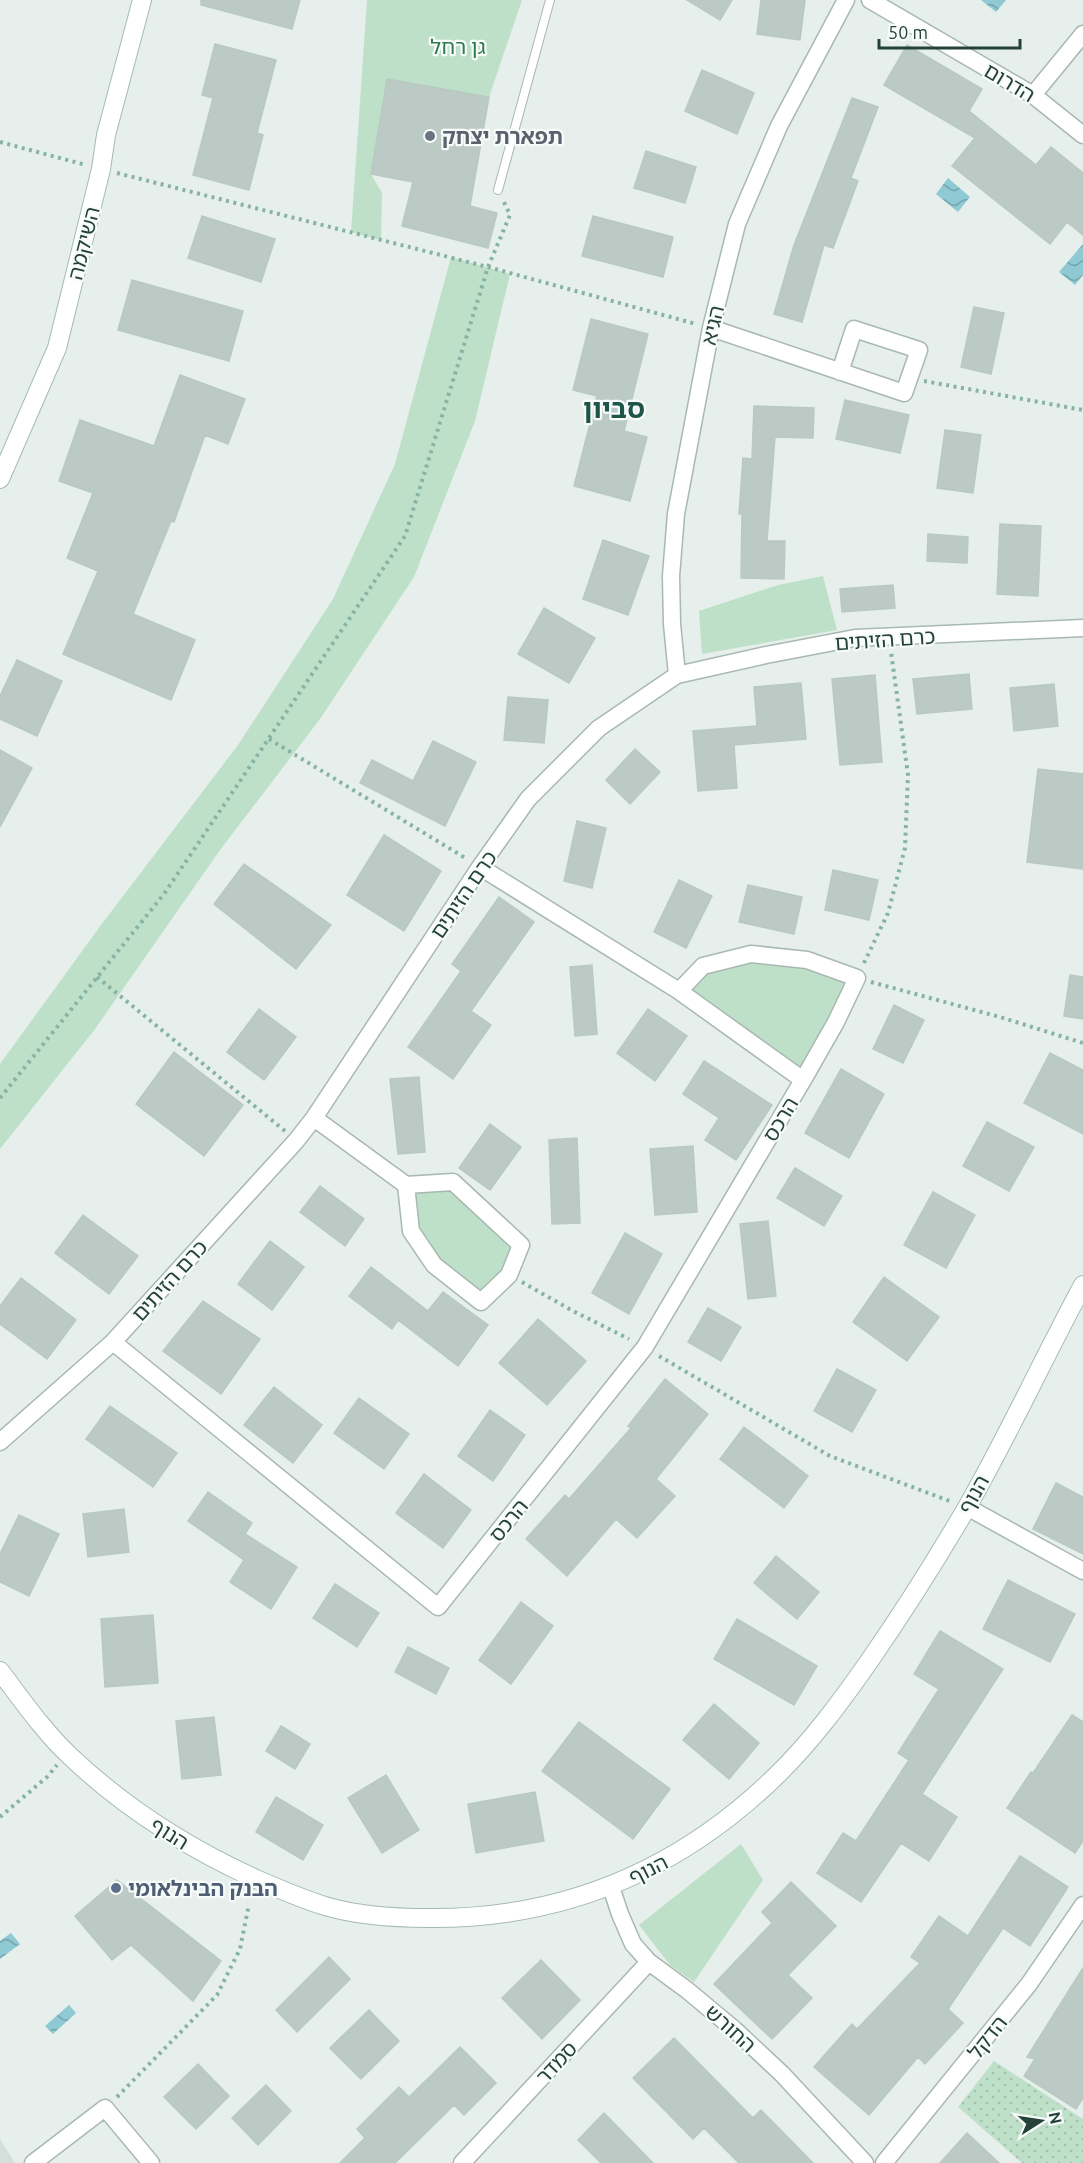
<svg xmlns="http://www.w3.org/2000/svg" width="1083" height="2163" font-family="Ubuntu,'Noto Sans Hebrew',sans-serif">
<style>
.built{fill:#d4dfda}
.grass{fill:url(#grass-dots)}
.green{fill:#bfe0c8}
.water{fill:url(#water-waves)}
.building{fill:#bbcac4;stroke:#b8c9c2;stroke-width:1.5}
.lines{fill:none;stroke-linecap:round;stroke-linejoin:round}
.lane-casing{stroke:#a8b8b2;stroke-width:10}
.street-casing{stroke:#a8b8b2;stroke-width:19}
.secondary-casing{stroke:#a4bbb3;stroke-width:20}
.path{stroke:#86b3a5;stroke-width:4;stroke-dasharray:3 4.5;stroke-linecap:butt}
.lane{stroke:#fff;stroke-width:8}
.street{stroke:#fff;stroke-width:16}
.secondary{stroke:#fff;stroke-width:18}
.worship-dot{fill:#6b7280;stroke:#f7fbf9;stroke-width:2}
.service-dot{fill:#5c6f8a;stroke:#f7fbf9;stroke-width:2}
.labels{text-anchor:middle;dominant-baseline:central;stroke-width:4.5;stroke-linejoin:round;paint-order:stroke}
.park-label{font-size:21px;fill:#2d7a4b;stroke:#f7fbf9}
.street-label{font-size:21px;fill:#24423a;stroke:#f7fbf9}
.worship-label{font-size:21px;font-weight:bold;fill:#5b616d;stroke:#f7fbf9;text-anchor:start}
.service-label{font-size:21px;font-weight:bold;fill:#4e5e75;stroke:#f7fbf9;text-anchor:start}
.district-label{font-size:27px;font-weight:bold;fill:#1f5548;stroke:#f7fbf9}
</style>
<defs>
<pattern id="grass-dots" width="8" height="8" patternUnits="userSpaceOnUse" patternTransform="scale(1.5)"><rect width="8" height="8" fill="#bfe0c8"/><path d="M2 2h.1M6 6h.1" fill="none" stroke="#a4c1ad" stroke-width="1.8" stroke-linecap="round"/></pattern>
<pattern id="water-waves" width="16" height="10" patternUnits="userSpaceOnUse" patternTransform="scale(1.5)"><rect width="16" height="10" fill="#8ec9d4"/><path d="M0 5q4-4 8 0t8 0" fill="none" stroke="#74a5ad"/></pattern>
</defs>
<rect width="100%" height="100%" fill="#e6efeb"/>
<path class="built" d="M0 2139 15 2163H0Z"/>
<path class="grass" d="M994 2061 1083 2119V2163H1022L958 2107Z"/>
<path class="green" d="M367 0H522L489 97 387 79 371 174 382 193 381 240 351 232Z
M451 257 510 274 475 421 414 577 320 719 220 850 95 1029 0 1149V1064L101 925 238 745 333 599 395 464Z
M823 576 837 630 702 654 699 611 778 585Z
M751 954 857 978 803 1080 679 991 703 966Z
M453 1182 521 1245 481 1302 411 1231 406 1186Z
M741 1844 763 1880 694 1982 670 1965 639 1925Z"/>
<path class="water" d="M981 0H1006L996 12Z
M948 178 970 197 958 212 936 194Z
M1083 244V275L1075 285 1059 272Z
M11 1933 20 1944 0 1959V1941Z
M69 2005 76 2013 53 2034 45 2026Z"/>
<path class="building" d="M201 0H300L292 29 201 5Z
M687 0H732L720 20Z
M761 0H805L800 40 757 34Z
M215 44 276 60 257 133 263 135 249 190 193 175 213 98 202 95Z
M907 45 982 89 969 111 1036 165 1051 147 1083 173V235L1067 222 1050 244 952 166 975 138 884 85Z
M702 70 754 93 737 134 685 111Z
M387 79 489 97 470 206 497 213 488 248 402 226 413 182 371 174Z
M852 98 878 107 851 178 858 181 833 248 824 245 802 322 774 314 794 245Z
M646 151 696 167 685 203 634 188Z
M202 216 275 239 261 282 188 258Z
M593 216 673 237 663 277 582 256Z
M132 280 243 311 229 361 118 330Z
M974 307 1004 313 991 374 961 367Z
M591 319 648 334 624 431 647 437 630 501 574 486 597 396 573 390Z
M180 375 245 399 228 444 205 435 174 522 171 521 133 614 195 640 171 700 63 654 98 571 67 558 93 493 59 481 80 420 154 446Z
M845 400 909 415 900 453 836 439Z
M754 406 814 408 813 438 775 437 767 541H785L784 579 741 578 742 514H739L743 458 752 459Z
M945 430 981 435 973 493 937 488Z
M1000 524 1041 526 1038 596 997 594Z
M928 534 968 537 967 563 927 561Z
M603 540 649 556 628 615 583 599Z
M893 585 895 608 842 612 840 589Z
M544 608 595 638 569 683 518 654Z
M17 660 62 681 37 736 0 719V696Z
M969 674 972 709 917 714 913 679Z
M875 675 882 762 840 765 832 679Z
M801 683 806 739 734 745 737 788 698 791 693 731 757 726 754 687Z
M1054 684 1058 726 1014 731 1010 688Z
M508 697 548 700 544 743 504 740Z
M433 741 476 762 445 826 360 783 372 760 413 781Z
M635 749 660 772 630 804 606 780Z
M0 750 32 768 0 827Z
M1038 769 1083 774V869L1027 862Z
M577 821 606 828 592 888 564 881Z
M384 835 441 871 404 931 347 895Z
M244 864 331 925 296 969 214 904Z
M833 870 878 880 869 920 825 910Z
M679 880 712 896 686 948 654 932Z
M748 885 802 897 794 934 739 922Z
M499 897 534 922 471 1011 491 1025 453 1079 408 1047 461 971 452 964Z
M592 965 597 1034 575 1036 570 967Z
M1070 975 1083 977V1019L1064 1016Z
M894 1005 924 1020 903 1063 873 1049Z
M259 1009 296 1037 264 1080 227 1052Z
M648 1009 687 1036 655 1081 617 1053Z
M174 1052 243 1105 204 1156 136 1104Z
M1050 1053 1083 1070V1134L1024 1103Z
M704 1061 772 1105 736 1160 705 1140 719 1118 683 1094Z
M841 1069 884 1094 849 1158 805 1133Z
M419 1077 425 1152 398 1154 390 1079Z
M987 1122 1034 1147 1009 1191 963 1166Z
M490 1124 521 1147 490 1190 459 1168Z
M577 1138 580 1223 552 1224 549 1140Z
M693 1146 697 1212 655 1215 650 1149Z
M795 1168 842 1196 824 1226 777 1198Z
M320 1186 364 1219 345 1246 300 1212Z
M933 1192 975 1215 946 1268 904 1245Z
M83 1215 138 1256 109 1294 55 1253Z
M768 1221 776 1296 748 1299 740 1224Z
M625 1233 662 1254 629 1314 592 1293Z
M270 1241 304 1267 272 1310 238 1284Z
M371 1267 428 1311 443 1292 488 1325 458 1366 398 1320 392 1329 349 1296Z
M884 1277 939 1317 907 1361 853 1322Z
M21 1278 76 1320 47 1359 0 1324V1306Z
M203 1301 260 1339 221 1394 163 1351Z
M708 1308 741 1327 721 1361 688 1342Z
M538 1319 586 1361 547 1405 499 1363Z
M837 1369 876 1390 852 1432 814 1411Z
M665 1379 708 1414 656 1479 675 1496 637 1538 616 1519 567 1576 526 1539 565 1495 569 1499 631 1428 628 1426Z
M274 1387 322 1425 293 1463 244 1425Z
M359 1398 409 1434 384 1469 334 1433Z
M110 1406 177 1453 153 1487 86 1439Z
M490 1410 525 1435 493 1481 458 1456Z
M744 1427 808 1476 784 1508 720 1459Z
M424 1474 471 1510 443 1548 396 1513Z
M1056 1483 1083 1497V1554L1033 1529Z
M208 1492 252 1523 245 1534 297 1567 271 1609 230 1582 244 1560 188 1521Z
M124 1509 129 1552 88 1557 83 1514Z
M19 1515 59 1534 29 1596 0 1582V1554Z
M776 1556 819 1592 797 1619 754 1583Z
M1008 1580 1075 1614 1050 1662 983 1629Z
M335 1584 379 1613 357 1647 313 1618Z
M521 1602 553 1626 511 1684 479 1660Z
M153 1615 158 1683 105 1687 101 1619Z
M737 1619 817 1666 794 1705 714 1659Z
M940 1631 1003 1669 922 1794 957 1817 929 1861 901 1843 861 1902 817 1873 843 1833 856 1841 909 1760 898 1753 939 1689 914 1674Z
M408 1647 449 1668 436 1694 395 1672Z
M714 1704 759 1743 729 1779 683 1740Z
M1072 1715 1083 1722V1841L1075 1853 1007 1808 1031 1772 1033 1773Z
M214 1717 221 1775 182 1779 176 1721Z
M579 1722 670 1789 633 1839 542 1771Z
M281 1726 310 1744 295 1769 266 1751Z
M386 1775 419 1830 382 1853 348 1798Z
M535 1792 544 1841 476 1853 468 1804Z
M276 1797 323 1825 303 1860 256 1832Z
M1020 1856 1068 1887 1030 1946 1003 1928 948 2009 963 2023 925 2064 918 2057 869 2115 814 2067 852 2024 857 2029 920 1963 911 1957 939 1916 968 1936Z
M117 1880 221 1961 193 2001 131 1945 112 1960 75 1916Z
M791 1882 836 1926 788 1975 812 1998 772 2039 714 1984 772 1923 762 1912Z
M329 1957 350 1979 297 2032 276 2010Z
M541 1960 580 2000 542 2039 502 1998Z
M1083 1968V2098L1076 2109 1024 2076 1035 2059 1027 2057Z
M369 2010 399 2041 361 2079 330 2048Z
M674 2038 753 2118 761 2110 813 2163H739L704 2128 693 2139 633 2078Z
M460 2047 496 2083 464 2115 454 2105 395 2163H340L365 2138 357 2129 399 2087 409 2097Z
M198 2064 229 2096 196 2129 164 2097Z
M266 2085 291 2111 258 2145 232 2118Z
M604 2113 653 2163H601L578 2140Z
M967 2133 999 2163H940Z"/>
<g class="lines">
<g class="lane-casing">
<path id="lane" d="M498 190 550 0"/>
</g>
<g class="street-casing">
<path id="street" d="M870 0 1033 95 1083 135
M1033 95 1083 34
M711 328 904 393 919 350 854 329 840 372
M677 675 672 624 671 576 676 514 711 328 737 224 779 126 846 0
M679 991 703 966 751 954 807 960 857 978 836 1022 803 1080
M314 1118 406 1185 411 1231 434 1265 481 1302 509 1275 521 1245 453 1182 406 1185
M113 1342 438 1607 645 1347 803 1080 679 991 480 867
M0 1442 113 1342 296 1141 314 1118 480 867 528 799 599 728 677 675 766 655 855 638 1083 628
M967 1507 1083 1571
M611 1887 620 1914 633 1944 649 1962 687 1990 735 2030 782 2074 865 2163
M33 2163 105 2108 151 2163
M462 2163 649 1962
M884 2163 1029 1984 1083 1905"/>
</g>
<g class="secondary-casing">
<path id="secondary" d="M0 479 57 348 101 169 106 135 142 0
M0 1671C22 1700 44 1732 71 1757 126 1809 188 1848 256 1879 279 1889 302 1899 325 1906 358 1916 395 1918 429 1918 565 1919 680 1870 777 1775 812 1741 842 1700 870 1660 904 1611 936 1560 966 1509 1008 1436 1043 1359 1083 1285"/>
</g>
<path class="path" d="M0 142 86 165
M117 173 488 267 696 324
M924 381 1083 410
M269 739 467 859
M864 963 888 913 905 848 908 775 891 652
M97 977 285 1131
M871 982 1000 1017 1083 1043
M0 1098 164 894 405 536 488 267 510 215 504 202
M522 1282 571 1310 629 1339
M659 1356 830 1456 952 1502
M0 1817 47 1777 57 1765
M117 2097 217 1995 240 1949 249 1904"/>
<use href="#lane" class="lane"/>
<use href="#street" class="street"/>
<use href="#secondary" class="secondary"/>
</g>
<circle class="worship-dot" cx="430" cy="136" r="6"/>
<circle class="service-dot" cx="116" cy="1888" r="6"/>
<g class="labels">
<g class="park-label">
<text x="458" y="46">גן רחל</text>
</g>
<g class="street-label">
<text transform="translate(1010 82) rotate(31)">הדרום</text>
<text transform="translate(83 243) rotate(-76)">השיקמה</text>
<text transform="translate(712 325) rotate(-77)">הגיא</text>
<text transform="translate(885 639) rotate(-4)">כרם הזיתים</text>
<text transform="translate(463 894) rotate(-56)">כרם הזיתים</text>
<text transform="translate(780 1119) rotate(-59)">הרכס</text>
<text transform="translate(169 1280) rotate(-48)">כרם הזיתים</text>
<text transform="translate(973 1494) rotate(-61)">הנוף</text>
<text transform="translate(508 1520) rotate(-51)">הרכס</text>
<text transform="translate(170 1833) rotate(32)">הנוף</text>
<text transform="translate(648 1869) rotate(-27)">הנוף</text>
<text transform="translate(731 2028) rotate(42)">החורש</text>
<text transform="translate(987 2037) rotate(-52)">הדקל</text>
<text transform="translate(556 2062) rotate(-47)">סמדר</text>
</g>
<g class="worship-label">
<text x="442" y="136">תפארת יצחק</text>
</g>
<g class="service-label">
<text x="128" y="1888">הבנק הבינלאומי</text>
</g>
<g class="district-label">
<text x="614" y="408">סביון</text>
</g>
</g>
<g transform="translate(1041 2121) rotate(78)" stroke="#f7fbf9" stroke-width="4.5" paint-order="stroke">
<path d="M0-4.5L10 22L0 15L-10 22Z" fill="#24423a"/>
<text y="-9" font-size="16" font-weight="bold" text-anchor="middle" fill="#24423a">N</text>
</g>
<path d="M879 39v9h141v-9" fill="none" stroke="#24423a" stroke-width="3"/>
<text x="888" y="39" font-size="18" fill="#24423a" stroke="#f7fbf9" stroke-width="4.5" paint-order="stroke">50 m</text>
</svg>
